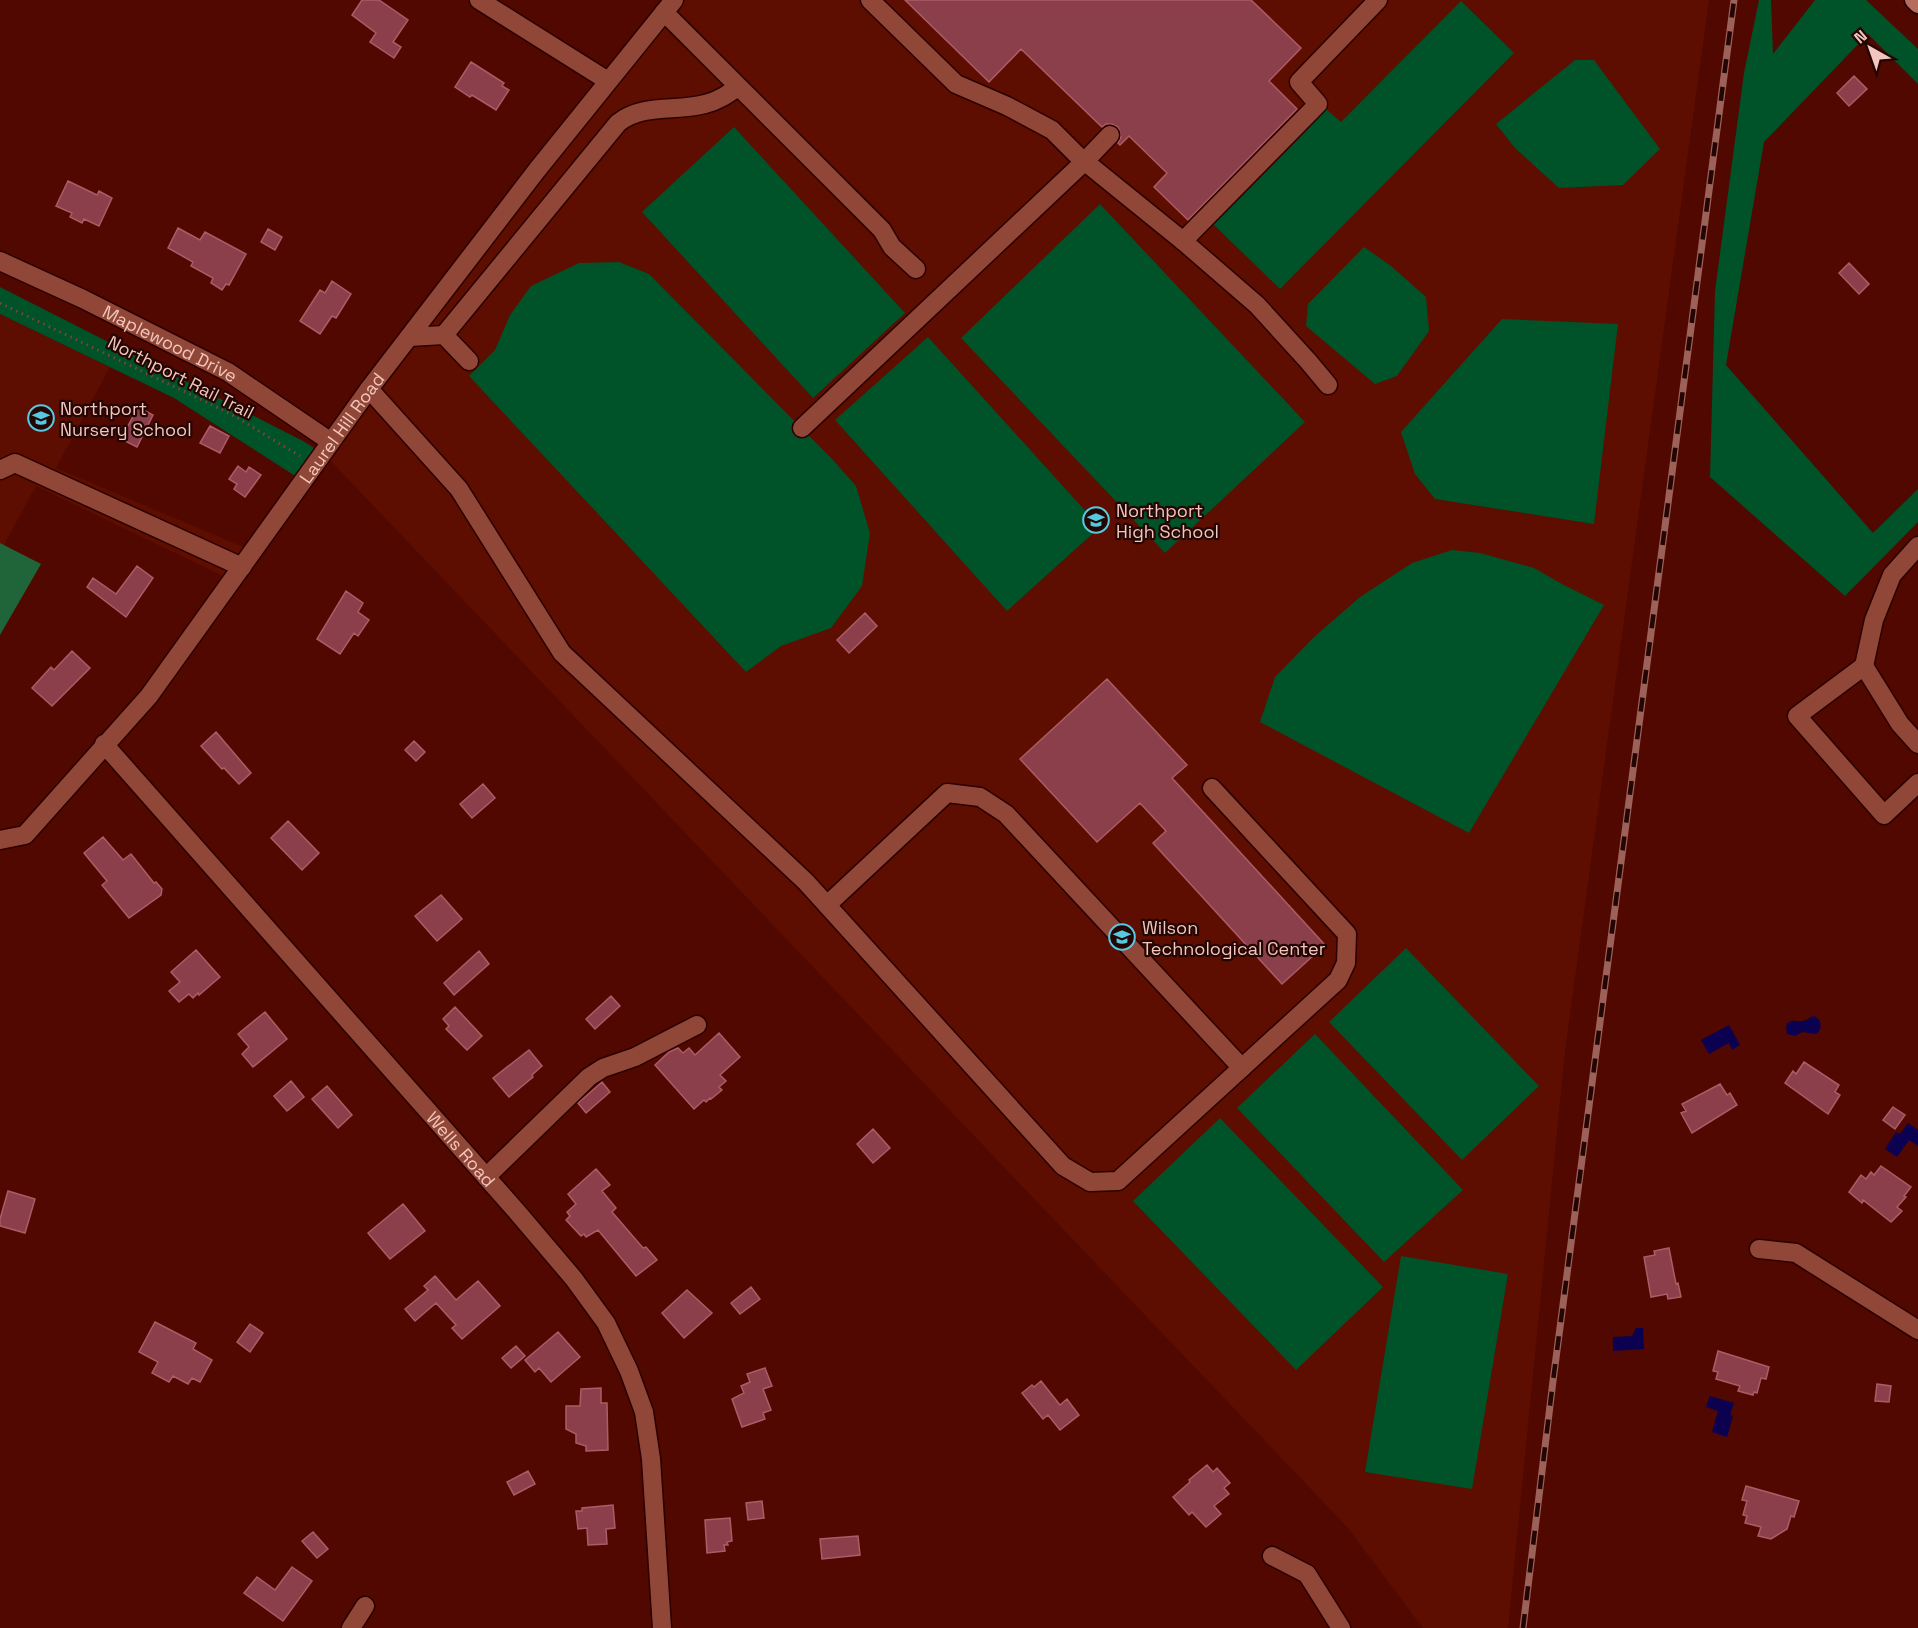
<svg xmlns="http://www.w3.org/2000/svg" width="1918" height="1628" font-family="'Space Grotesk',sans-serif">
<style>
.built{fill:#5d0e01}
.green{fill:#005228}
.forest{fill:#20653a}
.water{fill:#0c0151}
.building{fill:#8b3f4b;stroke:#ac5c66;stroke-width:1.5}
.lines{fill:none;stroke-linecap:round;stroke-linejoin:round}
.minor-casing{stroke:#2c0000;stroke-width:21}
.major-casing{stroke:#2c0000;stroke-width:21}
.path{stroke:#82433a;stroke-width:3;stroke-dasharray:1.5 4.5;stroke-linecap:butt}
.minor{stroke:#914738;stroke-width:18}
.major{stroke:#b76d5e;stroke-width:18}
.rail-casing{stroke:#9c6158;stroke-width:7}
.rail{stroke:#230603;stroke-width:4.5;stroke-dasharray:14;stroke-linecap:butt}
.labels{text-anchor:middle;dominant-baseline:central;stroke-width:4.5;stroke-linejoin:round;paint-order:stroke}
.street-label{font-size:18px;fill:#f2c6bc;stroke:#230603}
.poi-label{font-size:18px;fill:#f2c6bc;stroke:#230603;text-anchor:start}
</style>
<rect width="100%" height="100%" fill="#500800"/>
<path class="built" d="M682 0H1709L1565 1051 1508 1628H1423L1348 1528 324 454Z
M0 314 110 367 56 468 248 549 225 577 36 486 4 545 0 543Z"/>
<path class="green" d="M1759 0H1771L1773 54 1815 0H1866L1918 49V84L1868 34 1764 142 1726 365 1873 533 1918 489V522L1845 596 1710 477 1715 291 1744 73Z
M1461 1 1514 53 1280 289 1213 224 1326 109 1341 122Z
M1575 60H1594L1660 149 1623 185 1559 188 1515 148 1496 124Z
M734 127 905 313 813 398 642 212Z
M1100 204 1305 422 1165 553 961 338Z
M1364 247 1391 266 1426 297 1429 331 1397 376 1375 384 1306 326 1308 304Z
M619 262 649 274 833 460 856 486 870 533 862 586 831 628 781 646 746 672 469 376 495 350 510 315 531 286 579 263Z
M0 287 303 441 324 454 303 481 174 398 0 314Z
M1502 319 1618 324 1594 524 1435 499 1415 474 1401 432Z
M928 337 1100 527 1007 611 835 420Z
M1452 550 1480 553 1534 568 1562 584 1604 605 1469 833 1260 722 1275 677 1313 638 1360 597 1412 563Z
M1406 948 1539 1086 1462 1160 1329 1022Z
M1315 1034 1463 1190 1384 1262 1237 1108Z
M1220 1118 1383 1287 1296 1370 1133 1201Z
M1401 1256 1508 1274 1472 1489 1365 1472Z"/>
<path class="forest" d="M0 543 41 564 0 635Z"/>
<path class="water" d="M1814 1016C1822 1020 1823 1028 1816 1034L1802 1032 1795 1036 1787 1034 1786 1026C1791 1018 1794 1022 1802 1021 1806 1021 1810 1017 1814 1016Z
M1729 1025 1740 1045 1732 1050 1729 1043 1709 1054 1701 1040Z
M1908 1123 1918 1130V1146L1909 1140 1897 1157 1885 1149 1896 1132 1900 1134Z
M1636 1328H1643L1644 1349 1613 1351V1337L1632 1336Z
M1710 1396 1734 1403 1730 1415 1733 1416 1727 1437 1712 1432 1718 1411 1706 1407Z"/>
<path class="building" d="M362 0H379L408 20 393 42 401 47 394 58 370 42 376 33 352 15Z
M905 0H1251L1301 48 1269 81 1297 109 1188 220 1154 187 1167 173 1129 136 1120 145 1118 143 1121 137 1118 127 1112 124H1106L1102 127 1021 49 989 82Z
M471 62 504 83 502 86 509 90 496 110 472 95 470 97 455 87Z
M1854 76 1867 89 1849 106 1837 93Z
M68 181 97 195 99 191 112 198 99 226 84 219 82 223 70 217 72 213 56 206Z
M178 228 200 240 205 232 246 254 229 285 226 284 222 290 211 283 213 278 191 266 193 262 168 248Z
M268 229 282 237 275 250 261 242Z
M1849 263 1869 284 1859 294 1839 273Z
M332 281 351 294 336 318 332 316 320 334 300 321 320 290 325 293Z
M138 407 153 415 137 447 121 439Z
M210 426 229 436 220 453 200 443Z
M238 466 246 472 249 467 261 475 245 497 234 489 237 484 229 479Z
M137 566 153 578 126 617 87 587 93 578 116 594Z
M346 591 363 603 358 612 369 620 358 636 354 633 340 654 317 639Z
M865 613 877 626 849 653 837 640Z
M72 651 90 668 52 706 32 688 51 667 54 670Z
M1107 679 1187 765 1172 778 1325 945 1282 984 1153 843 1166 831 1140 803 1097 842 1020 759Z
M216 732 251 773 239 784 224 768 222 769 201 746Z
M414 741 425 752 416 761 405 750Z
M483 784 495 798 472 818 460 804Z
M288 821 319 853 302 870 271 838Z
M103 837 123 860 131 854 154 883 156 882 162 889 161 895 129 918 102 885 107 881 84 853Z
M441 895 462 919 437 941 415 916Z
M196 950 220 977 199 995 198 993 193 998 189 994 179 1002 169 991 180 982 171 972Z
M479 951 489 964 454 995 444 983Z
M611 996 620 1006 595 1029 586 1019Z
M455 1007 482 1036 467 1050 446 1029 449 1026 443 1019Z
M265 1012 287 1039 253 1067 242 1054 249 1047 238 1034Z
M719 1033 740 1057 720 1075 726 1081 719 1087 722 1090 711 1099 710 1098 706 1102 704 1100 694 1109 655 1065 669 1052 678 1048 683 1053 689 1048 695 1055Z
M529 1050 542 1066 532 1075 533 1077 509 1097 493 1078Z
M1804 1062 1839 1085 1835 1092 1840 1095 1828 1114 1785 1083 1793 1071 1796 1074Z
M291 1081 304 1097 287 1111 274 1096Z
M602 1082 610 1092 586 1113 578 1103Z
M1720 1084 1727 1095 1730 1093 1737 1105 1692 1133 1681 1113 1686 1111 1682 1104Z
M327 1086 352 1115 338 1128 312 1099Z
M1893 1107 1905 1115 1895 1129 1883 1120Z
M873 1129 890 1148 873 1163 857 1144Z
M1881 1166 1911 1187 1904 1196 1906 1197 1897 1207 1902 1211 1891 1222 1863 1200 1862 1203 1849 1192 1861 1175 1866 1179 1871 1172 1874 1175Z
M596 1169 610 1185 602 1191 616 1208 612 1212 643 1248 646 1247 657 1260 636 1276 598 1230 586 1237 584 1234 581 1236 566 1220 570 1216 567 1212 576 1204 568 1194Z
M8 1191 35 1199 25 1233 0 1226V1219Z
M403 1204 425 1231 390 1259 368 1233Z
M1669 1248 1676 1284 1678 1283 1681 1297 1668 1299 1667 1294 1651 1297 1644 1257 1655 1255 1654 1251Z
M435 1276 456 1300 478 1281 500 1306 462 1339 452 1328 456 1325 436 1303 415 1321 405 1309 428 1290 424 1286Z
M751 1287 760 1299 740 1314 731 1303Z
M687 1290 712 1313 684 1338 662 1313Z
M155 1322 196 1343 193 1349 212 1360 200 1382 192 1378 188 1384 173 1376 169 1382 152 1373 158 1362 139 1352Z
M250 1324 263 1333 250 1352 237 1342Z
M558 1332 580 1357 551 1382 539 1368 535 1372 525 1360Z
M516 1346 525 1356 511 1368 502 1358Z
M1718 1351 1769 1367 1766 1379 1761 1378 1757 1393 1754 1392 1753 1395 1738 1391 1740 1386 1716 1379 1718 1372 1713 1371Z
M765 1368 772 1386 763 1389 771 1410 763 1413 765 1419 742 1427 732 1399 744 1393 741 1386 750 1382 747 1374Z
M1041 1381 1060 1405 1067 1399 1079 1415 1060 1430 1048 1415 1043 1419 1022 1393 1032 1385 1034 1387Z
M1877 1384 1891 1386 1889 1402 1875 1401Z
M601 1388V1403H607L608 1450 586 1451V1446L576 1443V1434L566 1429V1406H580L581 1389Z
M1207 1465 1213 1472 1217 1468 1230 1483 1224 1488 1229 1494 1214 1506 1221 1514 1206 1527 1192 1512 1189 1515 1173 1497 1190 1482 1189 1480Z
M528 1471 535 1484 514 1495 507 1482Z
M1746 1486 1799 1501 1794 1517 1791 1516 1787 1529 1771 1539 1758 1536 1761 1527 1745 1523 1747 1516 1743 1515 1747 1501 1742 1500Z
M762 1501 764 1518 748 1520 746 1503Z
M613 1505 615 1528 606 1529 607 1544 588 1545 587 1528 578 1529 576 1511H582V1508Z
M730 1518 732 1541 727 1542 728 1545H724L725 1551 707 1553 705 1520Z
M313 1532 328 1549 317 1558 302 1541Z
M858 1536 860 1555 822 1559 820 1539Z
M292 1567 312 1581 283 1621 244 1593 257 1577 275 1590Z"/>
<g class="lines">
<g class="minor-casing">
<g id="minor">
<path d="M479 0 608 81"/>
<path d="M870 0 956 84 1007 106 1052 130 1078 156 1183 241 1257 305 1308 361 1328 385"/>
<path d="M664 12 882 230 892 247 916 269"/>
<path d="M1183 241 1318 104 1299 82 1378 0"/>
<path id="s1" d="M0 261 83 299 228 372 331 442"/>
<path d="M444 335 469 361"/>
<path d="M409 337 444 335 618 123C643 103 676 112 705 104 718 101 728 94 738 87"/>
<path d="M369 389 459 489 562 653 806 882 1063 1166 1090 1182 1118 1181 1338 980 1346 963 1347 934 1212 788"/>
<path d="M802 428 1085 161 1110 135"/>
<path d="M0 470 15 463 242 567"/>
<path d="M1864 666 1874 620 1892 575 1918 546"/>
<path id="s2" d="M104 744 518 1213 574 1279 606 1323 629 1371 644 1412 651 1459 662 1628"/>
<path d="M1918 744 1900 724 1864 666 1797 716 1884 815 1918 783"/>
<path id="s3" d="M0 840 25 835 149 696 369 389 537 170 674 0"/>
<path d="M827 905 947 793 980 797 1006 814 1242 1068"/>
<path d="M486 1177 589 1077 603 1068 635 1057 697 1025"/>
<path d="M1759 1249 1796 1253 1918 1330"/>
<path d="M1272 1556 1307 1574 1341 1628"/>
<path d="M351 1628 365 1606"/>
</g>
</g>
<g class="major-casing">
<path id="major" d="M1914 0 1918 4"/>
</g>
<path class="path" d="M0 303 231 414 300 456"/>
<use href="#minor" class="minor"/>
<use href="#major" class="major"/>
<g class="rail-casing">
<path id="rail" d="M1523 1628 1553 1381 1734 0"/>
</g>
<use href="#rail" class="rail"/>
</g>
<defs>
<g id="school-ring" transform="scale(1.35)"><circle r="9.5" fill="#230603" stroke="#56c9e0" stroke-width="1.5"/><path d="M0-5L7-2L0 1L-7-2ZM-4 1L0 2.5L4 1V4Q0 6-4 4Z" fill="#56c9e0"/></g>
</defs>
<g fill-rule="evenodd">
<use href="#school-ring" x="41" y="418"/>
<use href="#school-ring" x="1096" y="520"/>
<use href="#school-ring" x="1122" y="937"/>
</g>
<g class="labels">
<g class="street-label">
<text stroke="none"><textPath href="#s1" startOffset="189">Maplewood Drive</textPath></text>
<text transform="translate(181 377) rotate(27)">Northport Rail Trail</text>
<text stroke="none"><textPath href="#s3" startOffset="542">Laurel Hill Road</textPath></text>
<text stroke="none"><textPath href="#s2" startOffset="540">Wells Road</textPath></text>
</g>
<g class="poi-label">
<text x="60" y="408">Northport<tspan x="60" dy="21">Nursery School</tspan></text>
<text x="1116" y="510">Northport<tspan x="1116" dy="21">High School</tspan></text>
<text x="1142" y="927">Wilson<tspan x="1142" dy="21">Technological Center</tspan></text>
</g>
</g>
<g transform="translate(1870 48) rotate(320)" stroke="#230603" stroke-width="4.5" paint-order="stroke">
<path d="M0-4.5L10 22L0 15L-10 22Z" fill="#f2c6bc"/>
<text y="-9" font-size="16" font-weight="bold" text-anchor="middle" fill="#f2c6bc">N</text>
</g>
</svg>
